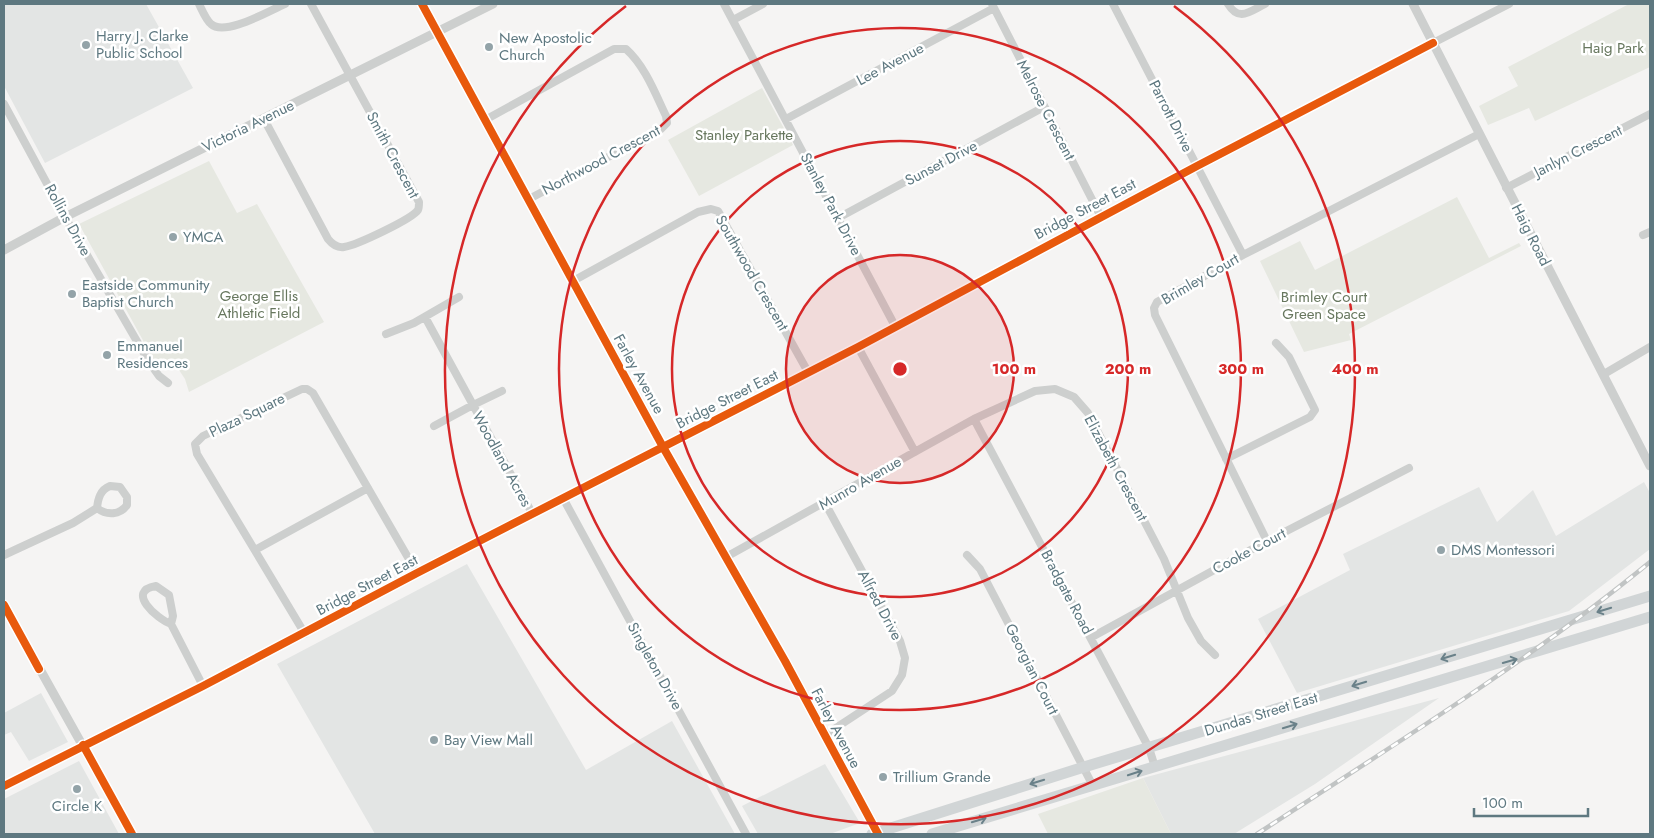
<svg xmlns="http://www.w3.org/2000/svg" width="1654" height="838" font-family="Jost,sans-serif">
<style>
.built{fill:#e3e5e4}
.green{fill:#e6e8e1}
.lines{fill:none;stroke-linecap:round;stroke-linejoin:round}
.minor{stroke:#cdcfce;stroke-width:8}
.tertiary{stroke:#cdcfce;stroke-width:9}
.primary{stroke:#d1d5d6;stroke-width:11}
.rail-casing{stroke:#c1c4c4;stroke-width:4.5}
.rail{stroke:#fff;stroke-width:2.5;stroke-dasharray:8;stroke-linecap:butt}
.cycleway-casing{stroke:#fff;stroke-width:11}
.cycleway{stroke:#e8590c;stroke-width:8}
.oneway{stroke:#6a8189}
.ring{fill:none;stroke:#d62828;stroke-width:2.5}
.poi-dot{fill:#93a3a8;stroke:#fff;stroke-width:2}
.labels{text-anchor:middle;dominant-baseline:central;stroke-width:5;stroke-linejoin:round;paint-order:stroke}
.poi-label{font-size:15px;fill:#5e7880;stroke:#fff;text-anchor:start}
.park-label{font-size:15px;fill:#67775e;stroke:#fff}
.street-label{font-size:15px;fill:#5e7880;stroke:#fff}
.centre{fill:#d62828;stroke:#fff;stroke-width:2.5}
.ring-label{font-size:15px;text-anchor:middle;font-weight:bold;fill:#d62828;stroke:#fff;stroke-width:5;stroke-linejoin:round;paint-order:stroke}
</style>
<rect width="100%" height="100%" fill="#f5f4f3"/>
<path class="built" d="M4 4H146L193 88 45 163 4 86Z
M1644 482 1650 493V549L1569 611 1297 693 1258 619 1350 570 1343 554 1479 487 1497 522 1533 490 1556 536Z
M467 564 586 770 672 721 735 834H375L277 664Z
M41 693 68 742 29 761 11 732 4 735V713Z
M1439 698 1315 784 1234 834H1171L1143 778Z
M79 761 119 834H4V799Z
M825 764 860 823 830 834H758L742 806Z"/>
<path class="green" d="M1629 4H1650V67L1535 121 1529 108 1488 125 1479 106 1518 86 1508 67Z
M762 88 793 145 699 196 668 140Z
M209 161 237 213 257 204 324 322 189 392 185 379 177 367 156 364 79 224Z
M1457 197 1489 258 1519 243 1521 246 1349 334 1351 340 1304 352 1260 261 1300 241 1315 270Z
M1143 778 1171 834H1048L1038 814Z"/>
<g class="lines">
<path class="minor" d="M199 4C202 10 206 20 211 24 225 37 270 10 285 4
M724 4 895 326
M992 4 1101 217
M1113 4 1243 255
M1228 4C1239 22 1249 12 1265 4
M733 20 763 4
M1433 43 1509 4
M4 104 65 217 149 362 159 376 168 383
M264 119 328 239C332 244 337 248 344 247 357 245 412 219 418 210 419 208 419 204 419 202L311 4
M786 119 994 8
M485 120 614 49H626C645 66 655 93 666 116L667 123 661 129 529 199
M1506 188 1650 114
M838 218 1044 107
M1643 235 1650 232
M573 281 698 212 711 209 718 211 808 372
M425 317 532 513
M386 334 414 323 459 297
M858 347 915 452
M1604 374 1650 347
M974 419 1149 748 1155 767
M434 426 471 406 502 391
M1226 459 1310 417 1315 410 1289 357 1276 343
M110 486 120 487 127 497V505C120 515 107 516 97 508 98 499 100 490 110 486Z
M563 498 746 834
M825 503 900 641 905 658 902 675 892 691 825 735
M1267 541 1155 315 1154 308 1157 302 1243 255 1479 134
M255 550 368 488
M4 555 73 523 97 508
M967 555 980 569 1093 786
M726 557 974 419 1035 391 1055 389 1074 397 1088 413 1164 559 1188 618 1201 641 1215 655
M171 624C157 619 125 591 156 586L169 595 173 616 171 624 203 686
M305 634 197 454 195 444 203 436 302 389H307L313 393 417 573
M1092 637 1267 541 1409 468"/>
<path class="tertiary" d="M422 4 663 447 785 661 878 834
M1413 4 1650 466
M4 250 65 217 493 4
M4 605 132 834
M4 786 203 686 417 573 858 347 1197 166 1433 43"/>
<path class="primary" d="M872 834 1084 767 1650 596
M932 834 1650 617"/>
<g class="rail-casing">
<path id="rail" d="M1257 834C1390 747 1527 663 1650 562"/>
</g>
<use href="#rail" class="rail"/>
<g class="cycleway-casing">
<path id="cycleway" d="M422 4 663 447 785 661 878 834
M4 605 39 669
M83 745 132 834
M4 786 203 686 417 573 858 347 1197 166 1433 43"/>
</g>
<use href="#cycleway" class="cycleway"/>
</g>
<defs><path id="oneway-shaft" d="M-6 0H5M1.5-3L5.5 0L1.5 3" fill="none" stroke-width="1.6" stroke-linecap="round" stroke-linejoin="round" transform="scale(1.25)"/></defs>
<g class="oneway">
<use href="#oneway-shaft" transform="translate(1604 610) rotate(163)"/>
<use href="#oneway-shaft" transform="translate(1448 657) rotate(163)"/>
<use href="#oneway-shaft" transform="translate(1510 661) rotate(-16)"/>
<use href="#oneway-shaft" transform="translate(1359 684) rotate(163)"/>
<use href="#oneway-shaft" transform="translate(1290 726) rotate(-17)"/>
<use href="#oneway-shaft" transform="translate(1135 773) rotate(-18)"/>
<use href="#oneway-shaft" transform="translate(1037 782) rotate(163)"/>
<use href="#oneway-shaft" transform="translate(979 820) rotate(-17)"/>
</g>
<circle cx="900" cy="369" r="114" fill="#d62828" fill-opacity=".12"/>
<g class="ring">
<circle cx="900" cy="369" r="114"/>
<circle cx="900" cy="369" r="228"/>
<circle cx="900" cy="369" r="341"/>
<path d="M1174 6A455 455 0 1 1 626 6"/>
</g>
<g class="poi-dot">
<circle cx="86" cy="45" r="5"/>
<circle cx="489" cy="47" r="5"/>
<circle cx="173" cy="237" r="5"/>
<circle cx="72" cy="294" r="5"/>
<circle cx="107" cy="355" r="5"/>
<circle cx="1441" cy="550" r="5"/>
<circle cx="434" cy="740" r="5"/>
<circle cx="883" cy="777" r="5"/>
<circle cx="77" cy="789" r="5"/>
</g>
<g class="labels">
<g class="poi-label">
<text x="96" y="36">Harry J. Clarke<tspan x="96" dy="17">Public School</tspan></text>
<text x="499" y="38">New Apostolic<tspan x="499" dy="17">Church</tspan></text>
<text x="183" y="237">YMCA</text>
<text x="82" y="285">Eastside Community<tspan x="82" dy="17">Baptist Church</tspan></text>
<text x="117" y="346">Emmanuel<tspan x="117" dy="17">Residences</tspan></text>
<text x="1451" y="550">DMS Montessori</text>
<text x="444" y="740">Bay View Mall</text>
<text x="893" y="777">Trillium Grande</text>
<text x="77" y="806" text-anchor="middle">Circle K</text>
</g>
<g class="park-label">
<text x="1613" y="48">Haig Park</text>
<text x="744" y="135">Stanley Parkette</text>
<text x="259" y="296">George Ellis<tspan x="259" dy="17">Athletic Field</tspan></text>
<text x="1324" y="297">Brimley Court<tspan x="1324" dy="17">Green Space</tspan></text>
</g>
<g class="street-label">
<text transform="translate(890 64) rotate(-28)">Lee Avenue</text>
<text transform="translate(1046 110) rotate(63)">Melrose Crescent</text>
<text transform="translate(1171 116) rotate(63)">Parrott Drive</text>
<text transform="translate(248 126) rotate(-26)">Victoria Avenue</text>
<text transform="translate(1578 151) rotate(-27)">Janlyn Crescent</text>
<text transform="translate(393 155) rotate(62)">Smith Crescent</text>
<text transform="translate(601 160) rotate(-28)">Northwood Crescent</text>
<text transform="translate(941 163) rotate(-28)">Sunset Drive</text>
<text transform="translate(831 204) rotate(62)">Stanley Park Drive</text>
<text transform="translate(1085 209) rotate(-28)">Bridge Street East</text>
<text transform="translate(68 220) rotate(61)">Rollins Drive</text>
<text transform="translate(1531 235) rotate(63)">Haig Road</text>
<text transform="translate(752 273) rotate(60)">Southwood Crescent</text>
<text transform="translate(1200 279) rotate(-30)">Brimley Court</text>
<text transform="translate(639 374) rotate(61)">Farley Avenue</text>
<text transform="translate(727 399) rotate(-27)">Bridge Street East</text>
<text transform="translate(247 415) rotate(-26)">Plaza Square</text>
<text transform="translate(502 459) rotate(61)">Woodland Acres</text>
<text transform="translate(1116 468) rotate(62)">Elizabeth Crescent</text>
<text transform="translate(860 483) rotate(-30)">Munro Avenue</text>
<text transform="translate(1249 551) rotate(-28)">Cooke Court</text>
<text transform="translate(367 585) rotate(-28)">Bridge Street East</text>
<text transform="translate(1067 592) rotate(62)">Bradgate Road</text>
<text transform="translate(880 605) rotate(62)">Alfred Drive</text>
<text transform="translate(655 666) rotate(61)">Singleton Drive</text>
<text transform="translate(1032 669) rotate(63)">Georgian Court</text>
<text transform="translate(1261 714) rotate(-17)">Dundas Street East</text>
<text transform="translate(836 728) rotate(62)">Farley Avenue</text>
</g>
</g>
<circle cx="900" cy="369" r="8" class="centre"/>
<g class="ring-label">
<text x="1014" y="374">100 m</text>
<text x="1128" y="374">200 m</text>
<text x="1241" y="374">300 m</text>
<text x="1355" y="374">400 m</text>
</g>
<rect width="1654" height="838" fill="none" stroke="#5e7880" stroke-width="10"/>
<path d="M1474 808v8h114v-8" fill="none" stroke="#5e7880" stroke-width="2.5"/>
<text x="1482" y="808" font-size="15" fill="#5e7880" stroke="#ffffff" stroke-width="4" paint-order="stroke">100 m</text>
</svg>
